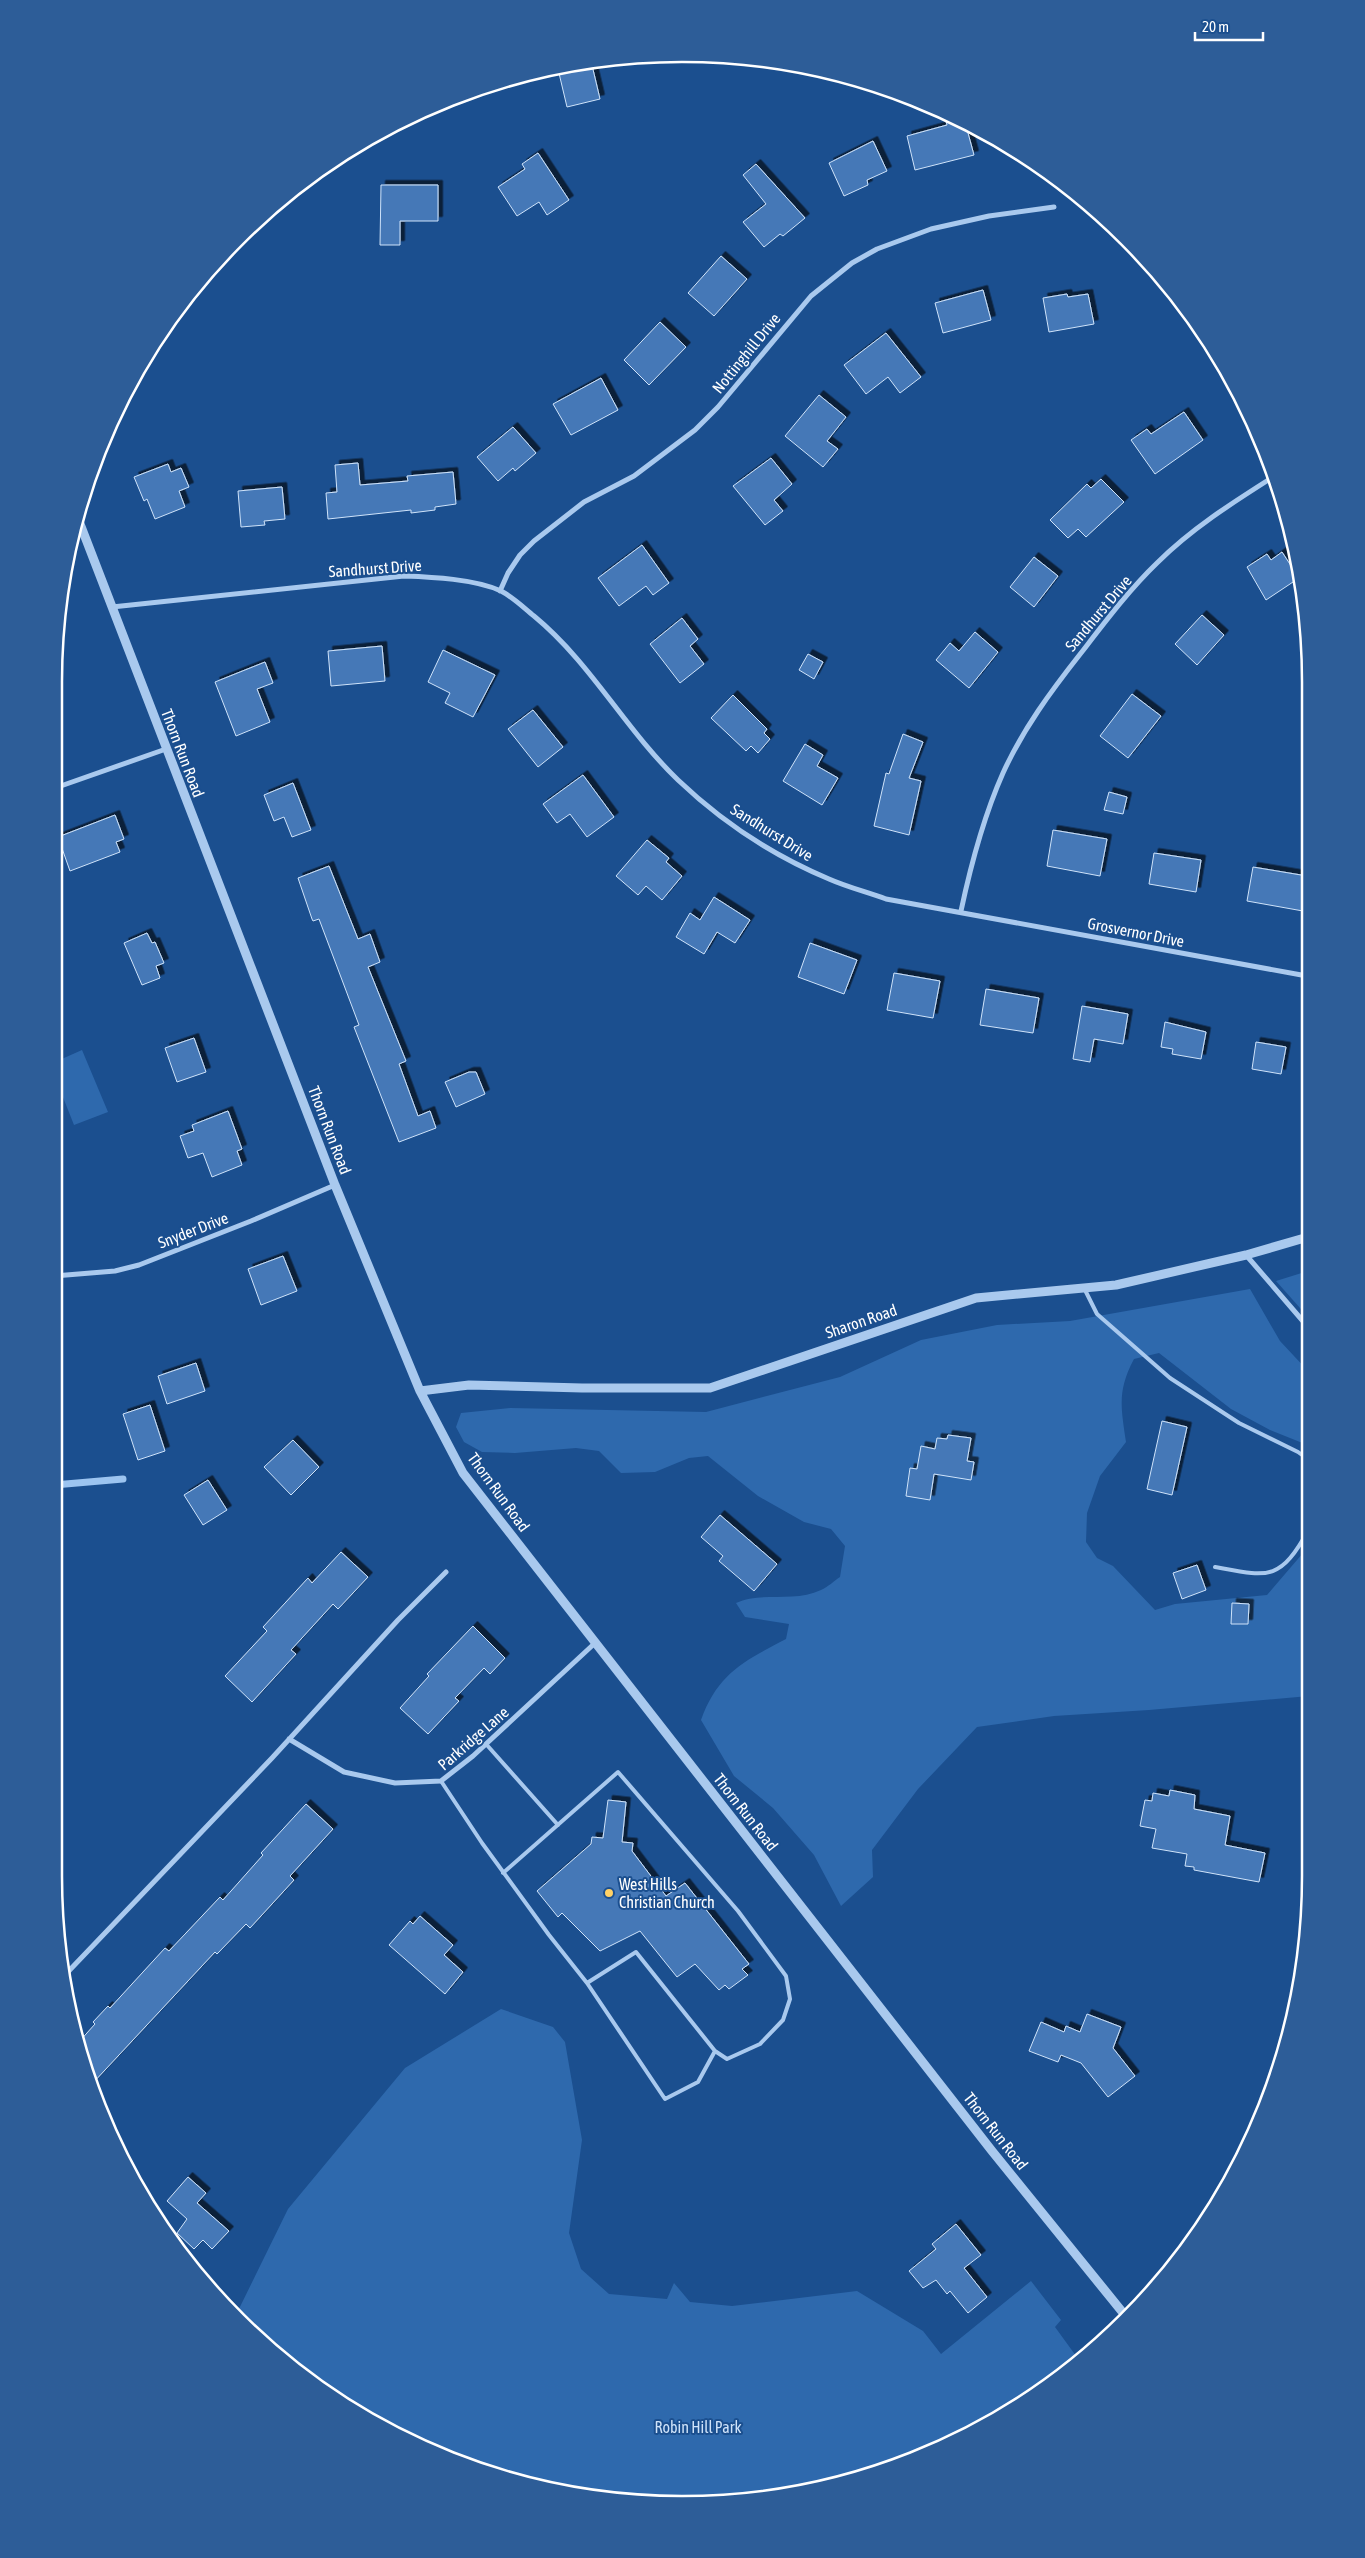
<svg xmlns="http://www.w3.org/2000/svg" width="1365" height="2558" font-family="'Asap Condensed',sans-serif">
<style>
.green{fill:#2e69ad}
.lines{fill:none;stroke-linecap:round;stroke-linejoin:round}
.stream{stroke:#9cc4f0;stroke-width:7}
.building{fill:#4478b7;stroke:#cfe3fa;filter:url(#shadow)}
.service{stroke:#a9c9ee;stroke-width:4}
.minor{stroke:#a9c9ee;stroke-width:5}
.tertiary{stroke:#a9c9ee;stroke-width:9}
.poi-dot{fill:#ffd166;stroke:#1b4f8f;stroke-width:2}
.labels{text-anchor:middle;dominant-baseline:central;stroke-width:4;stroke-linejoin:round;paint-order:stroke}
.street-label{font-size:16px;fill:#fff;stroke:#1b4f8f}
.poi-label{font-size:16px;fill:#fff;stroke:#1b4f8f;text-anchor:start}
.park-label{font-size:16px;fill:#cfe3fa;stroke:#1b4f8f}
.rim{fill:none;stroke:#fff;stroke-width:2.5}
</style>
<defs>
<filter id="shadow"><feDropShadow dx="4.5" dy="-4.5" stdDeviation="0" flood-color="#0009"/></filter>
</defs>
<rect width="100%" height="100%" fill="#1b4f8f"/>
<path class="green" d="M82 1050 108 1112 74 1125 55 1077V1062Z
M1308 1271V1317L1276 1281Z
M1250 1289 1280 1341 1308 1371V1449L1305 1444 1270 1430 1231 1409 1159 1353 1134 1359C1117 1391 1121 1407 1126 1442L1100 1476 1087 1513 1086 1542 1097 1558 1113 1566 1155 1610 1175 1604 1267 1595 1309 1546V1696L1149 1710 1054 1716 977 1727 918 1789 872 1850 873 1877 841 1906 814 1855 773 1808 734 1776 701 1720C718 1673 744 1661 786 1639L789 1624 745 1617 736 1603C762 1591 794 1603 821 1590 828 1587 834 1581 840 1577L845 1546 831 1529 804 1522 758 1496 708 1456 689 1458 655 1472 621 1473 599 1451 576 1448 515 1453 482 1452 464 1442 456 1427 461 1413 510 1408 706 1412 840 1377 921 1340 997 1325 1070 1321Z
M501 2009 553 2027 565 2042 582 2140 569 2233 581 2269 609 2294 667 2299 674 2283 690 2302 732 2306 857 2291 923 2331 941 2354 1031 2281 1061 2320 1055 2327 1079 2360 1032 2398 923 2456 845 2483 724 2503H641L520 2483 442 2456 333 2398 268 2348 236 2315 288 2209 405 2068Z"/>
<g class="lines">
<path class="stream" d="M54 1485 123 1479"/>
</g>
<path class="building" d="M591 61 600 99 567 107 558 69Z
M944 112 965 122 974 155 915 170 907 136 947 125Z
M873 141 887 171 867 180 868 185 844 196 829 163Z
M538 153 569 200 547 215 539 202 517 216 498 187 525 169 522 164Z
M756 164 805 218 783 236 780 234 764 247 743 222 766 204 743 175Z
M381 185H438V221H400V245H380Z
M721 256 747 279 714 316 688 293Z
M983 290 991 320 943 333 935 303Z
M1067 294 1068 297 1088 294 1094 324 1049 332 1043 298Z
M660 322 686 347 649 385 624 360Z
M886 333 921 377 900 393 888 377 866 394 844 365Z
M601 378 618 410 571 435 553 404Z
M819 395 846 417 827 441 838 449 823 467 785 436Z
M1184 412 1203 440 1155 474 1131 440 1147 429 1151 434Z
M513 427 536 453 515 471 513 468 498 481 477 457Z
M771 458 792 484 774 500 783 511 765 525 733 486Z
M358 463 360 485 408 481 407 476 453 472 456 504 435 507V510L411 513V510L328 519 326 493 337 492 335 465Z
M168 464 171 472 181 468 189 487 179 491 185 507 155 519 147 499 144 501 134 477Z
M1101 479 1124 502 1086 537 1078 529 1068 538 1050 520 1087 484 1091 488Z
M282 487 285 519 264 521 265 525 241 527 238 491Z
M642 545 669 583 653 595 646 586 619 606 598 578Z
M1282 552 1299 578 1266 600 1247 567 1267 554 1271 560Z
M1034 557 1058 576 1034 607 1010 587Z
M1202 615 1224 635 1197 665 1175 644Z
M682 618 698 639 690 646 704 664 680 683 650 644Z
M975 632 998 652 969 688 936 660 950 643 959 651Z
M382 646 385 681 331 686 328 651Z
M443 650 495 675 473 717 445 703 450 693 428 682Z
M808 654 823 662 814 679 799 670Z
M265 662 273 683 257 689 270 722 236 736 215 682Z
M1132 694 1161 716 1128 758 1100 736Z
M733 695 767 729 764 733 770 739 758 753 751 746 746 751 711 718Z
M533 710 563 747 538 767 508 729Z
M903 734 923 742 909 778 921 781 909 835 874 826 886 773 889 774Z
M805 744 823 755 817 766 838 778 822 805 783 781Z
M583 775 614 817 587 837 570 814 557 823 543 804Z
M293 783 311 830 292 837 284 817 274 821 264 795Z
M1109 792 1127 797 1123 814 1104 810Z
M115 815 124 839 116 842 120 852 70 871 58 837Z
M1053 830 1107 839 1100 876 1047 866Z
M647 840 669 858 666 862 682 876 662 900 646 886 638 895 616 876Z
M1154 853 1201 860 1196 892 1149 884Z
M329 866 358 939 370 934 380 962 368 967 406 1061 399 1064 418 1116 430 1111 436 1128 399 1142 354 1027 359 1025 319 919 313 921 312 919 298 878Z
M1253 867 1307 876 1303 911 1247 901Z
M714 897 750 920 735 943 717 932 704 954 676 937 690 913 700 920Z
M147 933 152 943 155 942 164 963 156 966 160 978 142 985 124 943Z
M810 943 857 960 844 994 798 977Z
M894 973 940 981 933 1018 887 1010Z
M986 989 1039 998 1033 1033 980 1025Z
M1082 1006 1128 1014 1123 1044 1094 1039 1090 1062 1073 1059Z
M1165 1022 1206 1032 1201 1059 1172 1054 1173 1049 1161 1047Z
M194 1038 206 1072 177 1082 165 1048Z
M1256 1042 1286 1047 1281 1074 1252 1069Z
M469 1072H476L485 1094 456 1107 445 1082Z
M228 1111 242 1149 237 1151 242 1165 212 1177 203 1153 188 1158 180 1136 194 1131 192 1125Z
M283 1256 297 1291 261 1305 248 1269Z
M196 1363 205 1391 167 1404 158 1376Z
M150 1405 165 1451 138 1460 123 1414Z
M1162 1421 1187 1427 1172 1495 1147 1489Z
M948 1435 971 1438 967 1461 974 1462 971 1480 934 1474 930 1500 906 1496 910 1468 917 1469 921 1446 935 1449 937 1438 947 1439Z
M293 1440 319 1467 291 1495 264 1467Z
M208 1480 227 1510 203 1525 184 1495Z
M720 1515 777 1564 754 1591 719 1561 723 1556 701 1537Z
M341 1552 368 1577 338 1609 333 1604 291 1650 296 1654 252 1702 225 1676 267 1631 263 1627 308 1578 312 1583Z
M1197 1565 1206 1590 1182 1599 1173 1573Z
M1232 1603 1249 1604 1248 1624H1231Z
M473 1626 505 1658 490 1674 484 1668 455 1698 459 1701 428 1734 400 1708 429 1676 427 1674Z
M1170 1790 1195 1795 1194 1809 1230 1816 1225 1845 1265 1853 1259 1882 1194 1870V1867L1185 1866 1187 1854 1152 1848 1156 1829 1140 1826 1145 1800 1152 1801 1153 1793 1169 1796Z
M608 1800 626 1802 622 1842 633 1843 632 1851 666 1896 685 1883 749 1964 742 1969 748 1975 729 1989 725 1985 719 1990 695 1964 677 1977 640 1931 600 1951 562 1913 558 1917 537 1891 591 1844 592 1837 603 1838Z
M306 1804 333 1829 290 1876 294 1880 250 1928 246 1924 217 1954 215 1952 91 2085 78 2043 95 2024 93 2022 108 2006 110 2008 165 1948 169 1951 220 1897 223 1900 263 1855 261 1853Z
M420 1916 453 1945 444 1955 463 1972 445 1994 389 1945 410 1921 413 1924Z
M1087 2014 1121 2027 1113 2048 1135 2076 1108 2097 1081 2063 1061 2055 1058 2062 1029 2051 1041 2022 1064 2032 1066 2026 1080 2032Z
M188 2177 206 2193 197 2203 229 2231 212 2249 203 2240 194 2249 177 2233 187 2219 167 2201Z
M956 2224 981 2255 964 2268 987 2297 968 2313 950 2291 947 2294 936 2280 923 2288 909 2271 936 2249 932 2244Z"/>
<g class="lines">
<path class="service" d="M1084 1288 1097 1314 1170 1378 1239 1423 1298 1452 1309 1460
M1215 1567C1268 1577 1280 1582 1309 1529
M486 1744 558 1825
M441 1781 482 1843 549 1935 587 1983 665 2099 698 2082 715 2051 636 1952 587 1983
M503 1873 618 1772 738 1911 786 1976 790 1999 783 2020 760 2044 727 2059 715 2051"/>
<path class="minor" d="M460 97 466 98
M500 591 508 573 520 555 534 541 584 502 634 476 695 430 718 407 811 296 852 263 877 249 931 229 989 216 1054 207
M112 607 404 576C432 577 475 579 501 591 513 597 524 608 534 616 591 663 625 729 678 780 721 821 774 856 829 879 847 887 867 892 886 899L1307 976
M55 788 166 749
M961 911C971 864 983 818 1003 773 1023 729 1051 691 1081 653 1105 622 1129 590 1157 563 1191 529 1232 503 1273 477
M1246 1255 1308 1327
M54 1276 115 1271 139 1265 251 1221 335 1185
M289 1739 344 1772 395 1783 441 1781 473 1756 595 1643
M64 1976 272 1758 398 1620 446 1572"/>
<path class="tertiary" d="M77 516 335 1185 420 1391 463 1473 992 2151 1128 2319
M420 1391 469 1385 582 1388H710L976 1298 1116 1285 1246 1255 1308 1237"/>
</g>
<circle class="poi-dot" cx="609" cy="1893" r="5"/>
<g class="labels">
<g class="street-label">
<text transform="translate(746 353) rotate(-51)">Nottinghill Drive</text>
<text transform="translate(375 568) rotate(-4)">Sandhurst Drive</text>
<text transform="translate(1098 613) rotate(-50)">Sandhurst Drive</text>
<text transform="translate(183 753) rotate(69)">Thorn Run Road</text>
<text transform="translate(772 832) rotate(32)">Sandhurst Drive</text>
<text transform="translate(1136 932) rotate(11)">Grosvernor Drive</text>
<text transform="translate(330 1130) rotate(69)">Thorn Run Road</text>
<text transform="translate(193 1230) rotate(-21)">Snyder Drive</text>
<text transform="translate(861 1321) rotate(-19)">Sharon Road</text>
<text transform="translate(499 1492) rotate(54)">Thorn Run Road</text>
<text transform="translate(473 1738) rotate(-41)">Parkridge Lane</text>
<text transform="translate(746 1812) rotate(52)">Thorn Run Road</text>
<text transform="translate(996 2131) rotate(52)">Thorn Run Road</text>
</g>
<g class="poi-label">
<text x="619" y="1884">West Hills<tspan x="619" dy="18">Christian Church</tspan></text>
</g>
<g class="park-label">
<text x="698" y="2427">Robin Hill Park</text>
</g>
</g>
<path d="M0 0H1365V2558H0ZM682 62H682A620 620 0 0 1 1302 682V1876A620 620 0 0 1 682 2496H682A620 620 0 0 1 62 1876V682A620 620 0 0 1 682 62Z" fill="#2d5d98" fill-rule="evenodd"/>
<path class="rim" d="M682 62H682A620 620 0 0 1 1302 682V1876A620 620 0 0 1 682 2496H682A620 620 0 0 1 62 1876V682A620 620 0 0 1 682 62Z"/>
<path d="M1195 32v8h68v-8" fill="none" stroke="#ffffff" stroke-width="2.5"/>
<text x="1202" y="32" font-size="15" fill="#ffffff" stroke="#1b4f8f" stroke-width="4" paint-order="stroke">20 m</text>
</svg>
